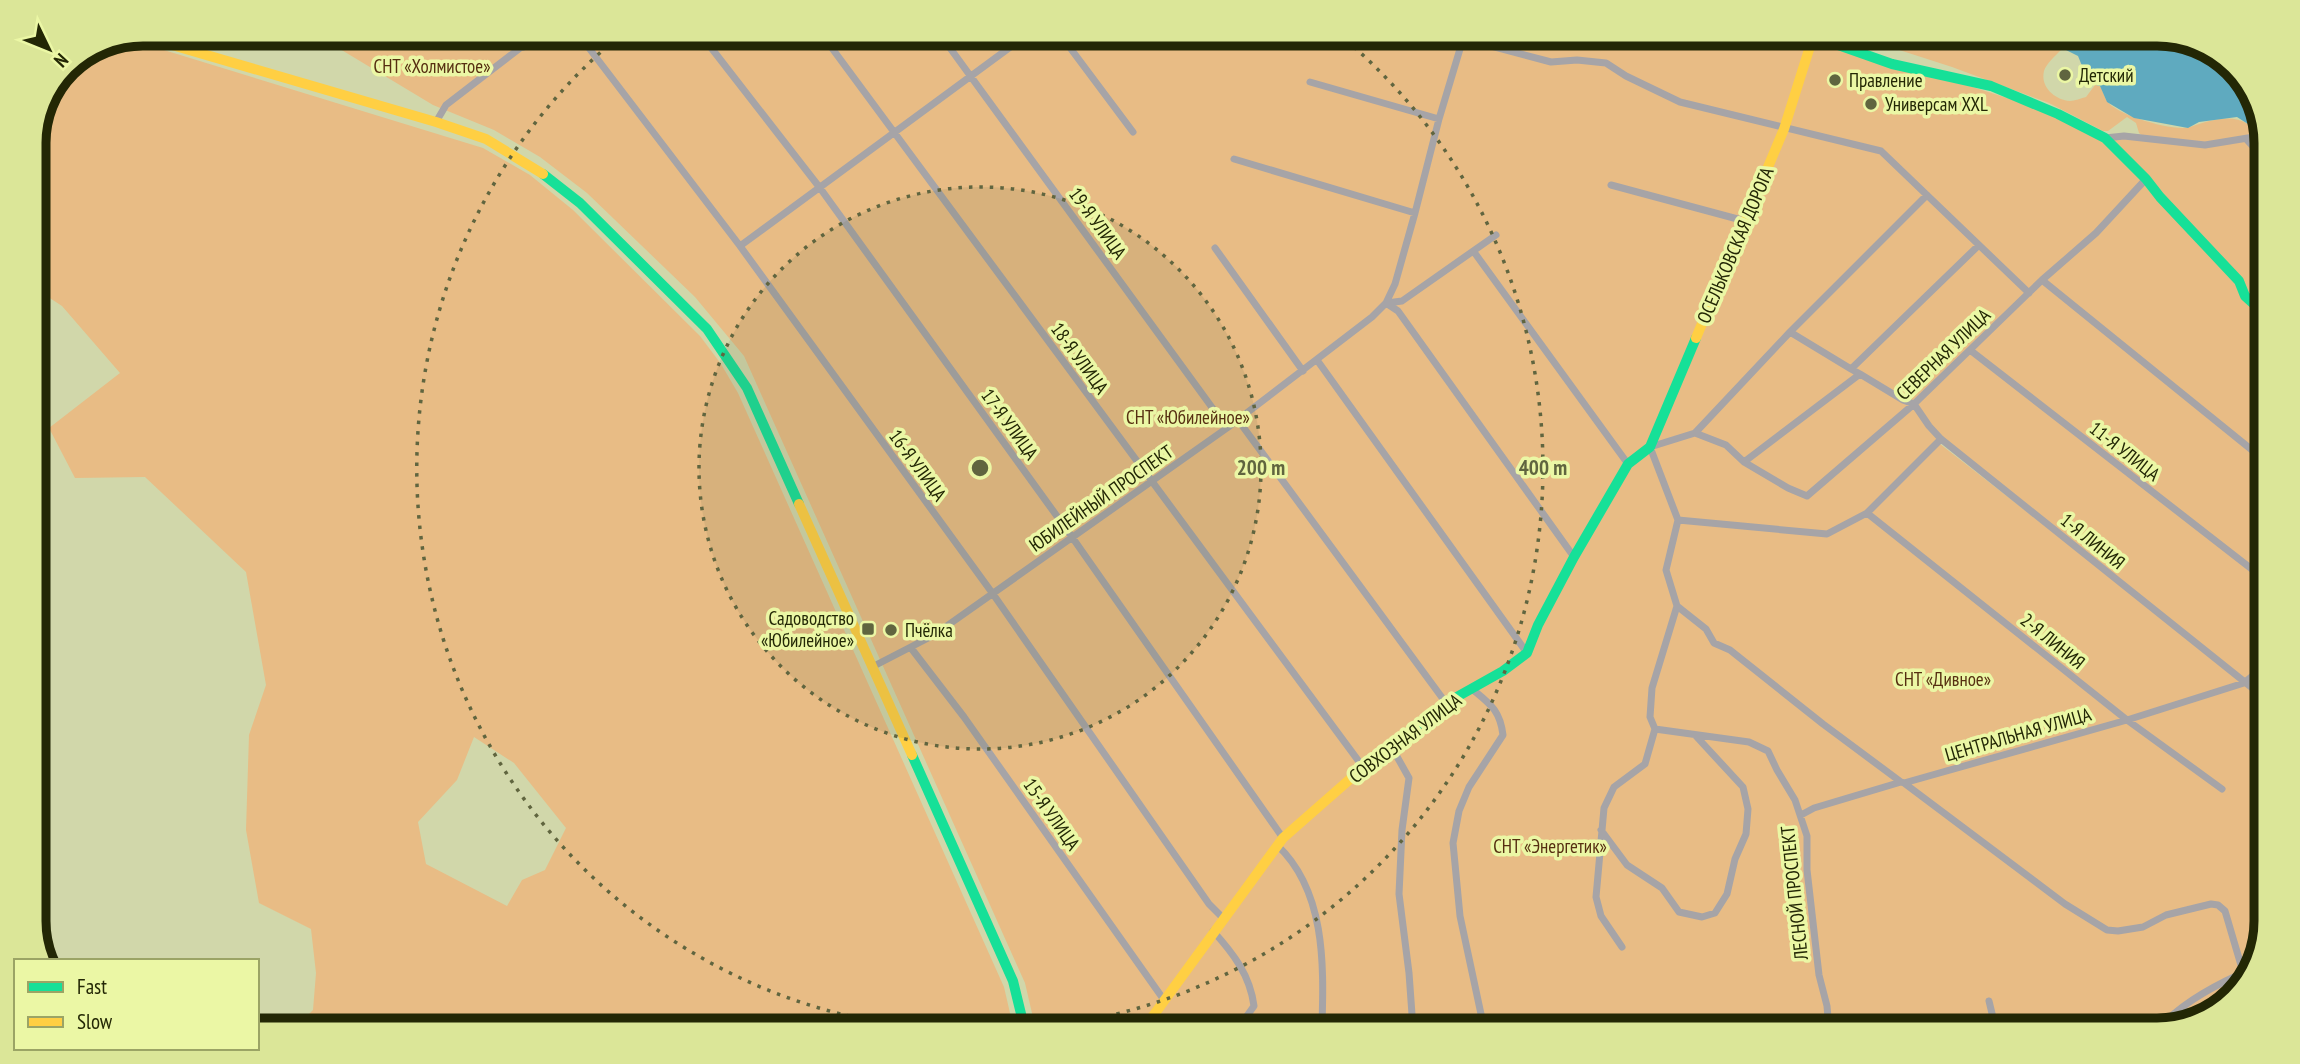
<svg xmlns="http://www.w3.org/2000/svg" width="2300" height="1064" font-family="'PT Sans Narrow',sans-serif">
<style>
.green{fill:#e8bc85;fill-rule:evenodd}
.water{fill:#5faabf}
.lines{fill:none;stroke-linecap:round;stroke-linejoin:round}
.street{stroke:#a6a4a7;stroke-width:7}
.fast{stroke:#16e098;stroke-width:10}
.slow{stroke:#ffcf43;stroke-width:10}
.ring{fill:none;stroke:#60653f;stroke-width:3.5;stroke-dasharray:3.5 7}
.poi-dot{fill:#60653f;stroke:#ebf7a5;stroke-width:2.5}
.labels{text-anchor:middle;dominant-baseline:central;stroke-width:7;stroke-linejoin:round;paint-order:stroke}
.park-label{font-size:19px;fill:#562f11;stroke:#ebf7a5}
.poi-label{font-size:19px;fill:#232705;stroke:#ebf7a5;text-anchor:start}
.street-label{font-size:19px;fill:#232705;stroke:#ebf7a5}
.rim{fill:none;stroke:#232705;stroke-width:9}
.centre{fill:#60653f;stroke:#ebf7a5;stroke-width:3.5}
.ring-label{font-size:21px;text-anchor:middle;font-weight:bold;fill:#60653f;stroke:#ebf7a5;stroke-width:7;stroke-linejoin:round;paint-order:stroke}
</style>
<rect width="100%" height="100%" fill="#d1d7aa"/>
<path class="green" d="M315 34 1824 40 2058 114 2105 138H2145L2139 133 2136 123 2127 117 2108 131H2103L2049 103 1952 67 1890 47 1864 49 1836 40 2048 41 2061 50C2056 55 2046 64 2044 71 2040 87 2055 100 2070 101 2074 101 2082 98 2086 97L2095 85 2100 86C2103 90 2104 97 2107 101 2116 115 2174 132 2190 127 2209 121 2230 113 2248 124L2259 122 2261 119 2267 136 2261 692 1941 439 1940 444 2261 694 2258 963 2218 1012 2158 1031 1035 1026 1025 983 744 356 695 297 587 193 540 157 494 130 433 105Z
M128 39 483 148 530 175 573 210 700 336 721 364 738 393 1004 987 1013 1026 300 1023 313 1010 316 973 311 929 259 903 246 830 249 735 266 685 246 572 145 477 75 478 49 428 120 373 62 306 33 287V136L66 65ZM474 737 514 763 566 828 545 870 522 880 507 906 426 864 418 822 457 780Z"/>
<path class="water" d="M2048 41 2199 42 2248 82 2261 119 2259 122 2248 124 2237 117 2199 122 2188 128 2134 118 2107 102 2100 86 2089 83 2078 56Z"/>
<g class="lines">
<path class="street" d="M502 35 523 47
M579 35 740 246 993 594 1209 904 1223 918
M702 36 820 188 1072 537 1283 838
M823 36 1363 767
M942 37 1227 428
M1062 37 1133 132
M1465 39 1551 62 1577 60 1606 63 1626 76 1680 102 1881 151 2029 293
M1310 82 1439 119
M436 122 446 105 537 35
M2105 138 2124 136 2205 145 2266 135
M2247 140 2266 161
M1234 159 1415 213
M1611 185 1745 221
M740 246 1024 37
M1215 248 1303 371
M1474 252 1628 464
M2042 280 2263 459
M1386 303 1398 311 1574 557
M1387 303 1402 301 1496 235
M1790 332 1851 369
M1970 350 2262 577
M1317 360 1527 653
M1860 374 1903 400 1914 404 1929 426 1941 439 2261 695
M1238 420 1446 703
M1695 433 1790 332 1927 195
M1744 462 1860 374 1851 369 1979 245
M1867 513 2127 720 2222 789
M1678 520 1827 534 1867 513 1941 439
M1677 606 1706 629 1714 643 1730 650 1823 724 1901 782
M911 648 964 717 1164 1000
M872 667 934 635 1227 428 1372 317 1386 303 1395 284 1415 213 1439 119 1463 39
M1472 689C1490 704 1500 710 1503 735L1469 787 1459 811 1453 843 1460 916 1484 1028
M1391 746 1409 778 1402 830 1399 894 1409 973 1413 1028
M1904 783 2065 904 2107 930 2118 931 2143 927 2166 915 2211 904 2218 905 2225 911 2243 972
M1801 815 1814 808 1901 782 1904 783 2127 720 2244 683 2261 669
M1601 830 1627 865 1662 888 1679 912 1702 917 1715 913 1727 894 1735 859 1746 834 1748 809 1743 787 1695 735
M1277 845C1325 890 1324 963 1322 1024L1320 1027
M1213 931C1233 953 1250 975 1254 1006L1239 1027
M1622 947 1601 916 1596 897 1604 808 1614 787 1645 764 1655 729
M1989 1001 1996 1030
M1829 1029 1827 1006 1819 975 1807 870V836L1795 800 1777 770 1768 751 1749 742 1655 729 1650 717 1652 688 1677 606 1666 570 1678 520 1650 447 1695 433 1726 445 1744 462 1788 488 1807 496 1914 404 2042 280 2096 233 2146 179
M2156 1031C2183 1001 2219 983 2256 967"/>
<path class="fast" d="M1824 40 1892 64 1991 86 2058 114 2105 138 2146 179 2160 197 2239 281 2245 296 2265 314
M543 174 580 203 707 329 747 388 799 504
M912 755 1013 981 1024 1026
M1365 766 1446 703 1503 671 1527 653 1538 625 1574 557 1628 464 1650 447 1696 338"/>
<path class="slow" d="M138 35 436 122 486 139 543 174
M1696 338 1784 129 1812 40
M799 504 912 755
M1145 1027 1283 838 1365 766"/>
</g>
<circle cx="980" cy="468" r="281" fill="#60653f" fill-opacity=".12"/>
<g class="ring">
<circle cx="980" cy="468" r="281"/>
<path d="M902 1026A563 563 0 0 1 618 37M1346 40A563 563 0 0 1 1053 1026"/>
</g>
<g class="poi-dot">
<circle cx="2065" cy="75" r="7"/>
<circle cx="1835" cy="80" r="7"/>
<circle cx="1871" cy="104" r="7"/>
<rect x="861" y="622" width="14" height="14" rx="3.5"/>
<circle cx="891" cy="630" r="7"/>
</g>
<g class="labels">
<g class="park-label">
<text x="432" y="66">СНТ «Холмистое»</text>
<text x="1188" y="417">СНТ «Юбилейное»</text>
<text x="1943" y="679">СНТ «Дивное»</text>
<text x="1550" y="846">СНТ «Энергетик»</text>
</g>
<g class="poi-label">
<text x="2079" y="75">Детский</text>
<text x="1849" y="80">Правление</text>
<text x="1885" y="104">Универсам XXL</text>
<text x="854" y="618" text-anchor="end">Садоводство<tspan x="854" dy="22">«Юбилейное»</tspan></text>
<text x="905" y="630">Пчёлка</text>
</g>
<g class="street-label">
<text transform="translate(1098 223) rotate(54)">19-Я УЛИЦА</text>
<text transform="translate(1735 245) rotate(-67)">ОСЕЛЬКОВСКАЯ ДОРОГА</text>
<text transform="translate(1943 354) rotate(-44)">СЕВЕРНАЯ УЛИЦА</text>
<text transform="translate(1080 358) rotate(54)">18-Я УЛИЦА</text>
<text transform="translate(1010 424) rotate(54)">17-Я УЛИЦА</text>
<text transform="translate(2125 451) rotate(38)">11-Я УЛИЦА</text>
<text transform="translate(918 465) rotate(54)">16-Я УЛИЦА</text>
<text transform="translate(1101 498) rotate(-35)">ЮБИЛЕЙНЫЙ ПРОСПЕКТ</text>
<text transform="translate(2093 541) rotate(39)">1-Я ЛИНИЯ</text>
<text transform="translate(2053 641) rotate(39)">2-Я ЛИНИЯ</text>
<text transform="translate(2018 734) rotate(-16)">ЦЕНТРАЛЬНАЯ УЛИЦА</text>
<text transform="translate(1405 738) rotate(-37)">СОВХОЗНАЯ УЛИЦА</text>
<text transform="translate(1052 814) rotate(55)">15-Я УЛИЦА</text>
<text transform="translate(1794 893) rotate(-96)">ЛЕСНОЙ ПРОСПЕКТ</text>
</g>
</g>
<path d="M0 0H2300V1064H0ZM143 46H2157A97 97 0 0 1 2254 143V921A97 97 0 0 1 2157 1018H143A97 97 0 0 1 46 921V143A97 97 0 0 1 143 46Z" fill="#dbe698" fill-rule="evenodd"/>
<path class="rim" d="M143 46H2157A97 97 0 0 1 2254 143V921A97 97 0 0 1 2157 1018H143A97 97 0 0 1 46 921V143A97 97 0 0 1 143 46Z"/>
<circle cx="980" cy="468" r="10" class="centre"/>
<g class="ring-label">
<text x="1261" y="475">200 m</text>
<text x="1543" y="475">400 m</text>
</g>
<rect x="14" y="959" width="245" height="91" fill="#ebf7a5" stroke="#9ba465" stroke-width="2"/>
<rect x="28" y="982" width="35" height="10" fill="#16e098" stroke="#9ba465" stroke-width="2"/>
<text x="77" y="994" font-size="21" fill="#232705">Fast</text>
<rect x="28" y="1017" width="35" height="10" fill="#ffcf43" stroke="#9ba465" stroke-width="2"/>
<text x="77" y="1029" font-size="21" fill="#232705">Slow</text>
<g transform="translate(49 49) rotate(133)" stroke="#ebf7a5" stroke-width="5" paint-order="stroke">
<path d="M0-5L12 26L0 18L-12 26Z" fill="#232705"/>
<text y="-10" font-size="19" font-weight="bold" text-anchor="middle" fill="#232705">N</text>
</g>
</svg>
